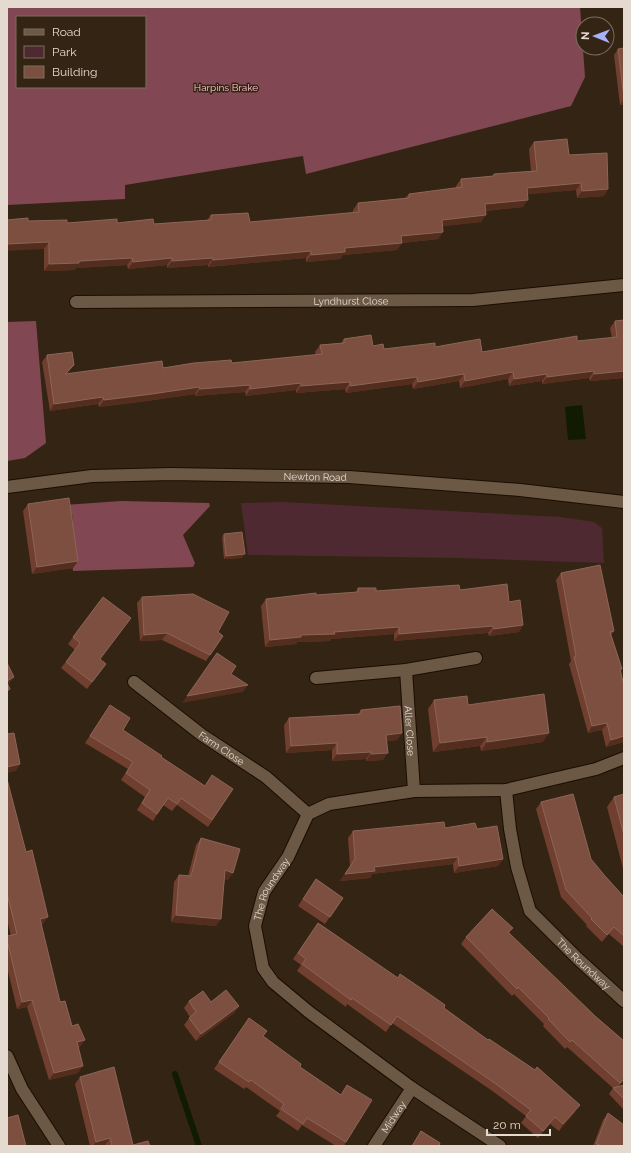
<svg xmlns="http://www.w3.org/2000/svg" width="631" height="1153" font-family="Raleway,sans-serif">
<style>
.green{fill:#4f2931}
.forest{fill:#814853;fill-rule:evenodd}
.water{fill:#111b02}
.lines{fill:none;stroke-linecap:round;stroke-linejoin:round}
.stream{stroke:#111b02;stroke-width:6}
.minor-casing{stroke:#1b0d00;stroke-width:14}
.minor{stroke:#6b5946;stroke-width:12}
.wall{fill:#703f2f}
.shaded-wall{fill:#532d1d}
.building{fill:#7c4f40;stroke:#8c6557}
.labels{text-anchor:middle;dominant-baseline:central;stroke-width:3;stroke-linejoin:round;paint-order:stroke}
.park-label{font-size:10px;fill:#fdc5ce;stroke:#342413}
.street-label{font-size:10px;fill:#e4dacf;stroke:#342413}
</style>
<rect width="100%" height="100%" fill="#342413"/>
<path class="green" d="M283 502 561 517 594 522 602 528 604 563 459 558 248 555 241 503Z"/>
<path class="forest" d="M7 7H580L585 77 571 106 306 174 303 156 125 185V199L7 205ZM17 17H145V87H17Z
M36 321 46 443 25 458 7 461V322Z
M121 501 209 503 210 506 183 535 195 563 193 567 73 571 67 524 73 523 72 514H65L64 505Z"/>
<path class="water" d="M582 405 586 439 568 440 565 407Z"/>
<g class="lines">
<path class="stream" d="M175 1074 199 1146"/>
<g class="minor-casing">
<g id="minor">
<path id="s1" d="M76 302 473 300 624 285"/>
<path id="s2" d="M7 487 92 476 171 474 349 477 520 490 624 502"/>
<path id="s3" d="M406 670 414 791"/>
<path d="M316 678 406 670 476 658"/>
<path id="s4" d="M134 682 202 735 266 777 308 814"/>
<path id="s5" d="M506 790 510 829 517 867 530 911 577 958 624 1001"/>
<path d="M7 1056 22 1089 59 1146"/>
<path id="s6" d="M374 1146 412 1088"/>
<path id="s7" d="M500 1146 412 1088 309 1012 273 982 263 968 255 926 264 892 288 857 308 814 329 804 414 791 506 790 596 769 624 758"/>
</g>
</g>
<use href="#minor" class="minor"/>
</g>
<path class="wall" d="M624 48V105H620L614 55 618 49Z
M534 142 569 155 608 189 604 196 577 198 576 190 528 194 523 207 485 211 481 222 442 226 443 232 438 239 402 243 397 250 343 255 340 259 306 262V258L208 267V265L167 268V265L128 269 127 265 76 268 74 270 44 271V249L28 221 67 223 154 224 207 220 211 215 250 222 353 213V210L358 203 405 198 409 194 456 188V186L461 179 492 176 494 174 531 171 529 149Z
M624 320V378L590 381 589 378 542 384V381L509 386 508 379 460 388 459 381 413 389 412 384 346 393 345 389 296 393V390L246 396 245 392 195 396V394L147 401 99 407 98 404 50 411 42 362 47 355 69 372 68 374 232 363 316 355 315 352 320 345 341 343 344 339 384 349 435 347 482 352 612 338 610 328 615 321Z
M28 504 78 561 73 568 32 574 23 511Z
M224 534 242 558 224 559 222 538Z
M561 573 614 631 611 635 622 669 620 671 624 686V742L606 747 602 730 588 733 569 664 571 661 556 580Z
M358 588 376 591 460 590 509 602 523 625 519 632 489 636 488 633 394 641V634L331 639 330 641 297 642 296 644 265 647 261 606 266 599 355 593Z
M103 597 100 659 101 671 87 689 61 668 75 650 68 644Z
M142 597 218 632 223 636 206 661 162 640 140 641 137 603Z
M434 700 468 705 543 742 481 751 480 746 433 752 428 709Z
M110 705 123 730 161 757 205 786 233 789 208 827 177 805 172 811 163 805 153 821 137 810 145 797 121 780 128 769 85 743Z
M361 710 402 733 397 740 387 741 383 760 366 761V759L332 761V750L286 753 284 725 289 718 358 714Z
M7 779 43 924 41 925 60 1002 72 1026 80 1047 78 1048V1073L49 1080 27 1007 17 1009 7 967V936H11L7 919Z
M624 794V872L607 807 614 797Z
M541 802 605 876 624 897V947L609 934 602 942 586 926 587 925 561 897 536 809Z
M445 828 477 829 503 859 498 866 454 873 453 864 372 874 370 878 340 881 350 866 348 838 353 831Z
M201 838 228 880 225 879 216 926 171 922 174 882 179 875 188 876 196 845Z
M316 879 343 898 325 924 298 906Z
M318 923 398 978 444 1008 575 1112 559 1131 550 1124 538 1138 521 1123 526 1116 491 1090 392 1023 386 1032 347 1004 346 1007 297 971 301 965 293 959Z
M513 928 509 933 595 1016 624 1041V1080L619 1086 624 1085V1110L609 1094 613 1088 567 1047 565 1049 543 1026 544 1024 514 994 512 996 461 944 466 937Z
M189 1001 211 1002 239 1006 234 1013 196 1041 184 1025 190 1017 184 1008Z
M249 1018 263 1036 300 1067 341 1095 347 1085 346 1142 344 1146H336L302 1125 298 1131 276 1116 280 1111 246 1087 244 1089 214 1069Z
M80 1077 133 1145 150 1146H106L105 1145 102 1146H90L75 1084Z
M608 1113 624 1146H593L603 1120Z"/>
<path class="shaded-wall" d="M624 99V105H620Z
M581 183 576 190 522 195 527 188Z
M608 189 604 196 577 198 582 191Z
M528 200 523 207 480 211 485 204Z
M486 215 481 222 437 227 442 220Z
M443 232 438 239 402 243 397 250 343 255 340 259 306 262 311 255 401 236Z
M49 242 44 249 7 251V244Z
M311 251 306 258 208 267 213 260Z
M132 258 127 265 76 268 74 270 44 271 49 264Z
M172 258 167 265 128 269 133 262Z
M213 258 208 265 167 268 172 261Z
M74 365 69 372 60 381 65 374Z
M594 371 589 378 542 384 547 377Z
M624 371V378L590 381 594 374Z
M513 372 508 379 460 388 465 381Z
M464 374 459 381 413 389 418 382Z
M547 374 542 381 509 386 514 379Z
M417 377 412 384 346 393 350 386Z
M350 382 345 389 296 393 301 386Z
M301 383 296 390 246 396 250 389Z
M250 385 245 392 195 396 200 389Z
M199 387 195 394 147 401 99 407 104 400Z
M103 397 98 404 50 411 54 404Z
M245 554 242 558 224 559 226 556Z
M78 561 73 568 32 574 37 567Z
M523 625 519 632 489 636 494 629Z
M493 626 488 633 394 641 399 634Z
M399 627 394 634 331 639 330 641 297 642 296 644 265 647 270 640 301 635 334 632Z
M167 633 162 640 140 641 144 635Z
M14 677 9 684 7 685V681Z
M248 685 243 692 182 703 187 696Z
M607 723 602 730 588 733 592 726Z
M402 733 397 740 382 742 386 735Z
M549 733 543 742 481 751 487 742Z
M624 736V742L606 747 611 740Z
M487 737 480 746 433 752 440 743Z
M337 743 332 750 286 753 291 746Z
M371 752 366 759 332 761 337 754Z
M388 753 383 760 366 761 371 754Z
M20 764 16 771 7 773V767Z
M458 857 453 864 372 874 370 878 340 881 345 874 374 867Z
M503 859 498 866 454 873 459 866Z
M225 870 233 873 228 880 220 877Z
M176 915 221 919 216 926 171 922Z
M48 917 43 924 35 926 40 919Z
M614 927 609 934 602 942 607 935Z
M32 1000 27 1007 17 1009 22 1002Z
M239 1006 234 1013 196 1041 201 1034Z
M85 1040 80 1047 72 1049 77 1042Z
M83 1066 78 1073 49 1080 54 1073Z
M580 1105 575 1112 559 1131 563 1124Z
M555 1117 550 1124 538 1138 543 1131Z
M110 1138 105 1145 102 1146H93L96 1142Z
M596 1144 603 1146H595Z"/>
<path class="building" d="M624 48V97L618 49Z
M567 139 569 155 607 153 608 189 582 191 581 183 527 188 528 200 485 204 486 215 442 220 443 232 401 236 402 243 345 248V252L311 255V251L213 260V258L172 261V258L133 262 132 258 79 261V263L49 264V242L7 244V220L28 218V221L67 220V223L117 219V223L153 219 154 224 211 220V215L248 213 250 222 359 212 358 203 409 198V194L462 187 461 179 494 176V174L537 171 534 142Z
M624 320V371L594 374V371L547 377V374L514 379 513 372 465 381 464 374 418 382 417 377 350 386V382L301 386V383L250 389V385L200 389 199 387 152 394 104 400 103 397 54 404 47 355 72 352 74 365 65 374 162 361 163 368 194 363 231 360 232 363 322 354 320 345 344 343V339L371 335 373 346 383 344 384 349 435 343V347L480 339 482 352 577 336V341L617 337 615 321Z
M69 498 78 561 37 567 28 504Z
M242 532 245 554 226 556 224 534Z
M600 565 614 631 610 632 622 669H620L624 686V736L611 740 607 723 592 726 574 657 576 656 561 573Z
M507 584 509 602 520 600 523 625 494 629 493 626 399 634V627L334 632 335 634 301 635V637L270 640 266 599 316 593V595L358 592V588H376V591L459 585 460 590Z
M193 594 229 612 218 632 223 636 210 655 167 633 144 635 142 597Z
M103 597 131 618 100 659 106 664 92 682 66 662 80 643 73 637Z
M217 653 236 666 231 674 248 685 187 696Z
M7 663 14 677 7 681Z
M7 683 10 689 7 691Z
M544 694 549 733 487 742V737L440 743 434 700 467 696 468 705Z
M110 705 130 718 123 730 162 756 161 757 205 786 212 775 233 789 212 820 181 798 177 804 168 798 157 814 142 803 150 790 126 773 133 762 90 736Z
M400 706 402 733 386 735 388 753 371 754V752L337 754V743L291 746 289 718 361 714V710Z
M14 733 20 764 7 767V734Z
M7 779 26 852 32 850 48 917 40 919 60 1002 65 1001 72 1026 78 1024 85 1040 77 1042 83 1066 54 1073 32 1000 22 1002 7 940V936L17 934 7 893Z
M573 794 591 859 605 876 624 897V936L614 927 607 935 591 919 592 918 566 890 541 802Z
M624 794V835L614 797Z
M444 822 445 828 475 823 477 829 497 826 503 859 459 866 458 857 374 867 375 871 345 874 355 859 353 831Z
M201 838 240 849 233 873 225 870 221 919 176 915 179 875 191 876Z
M316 879 343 898 330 917 303 899Z
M492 909 513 928 508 932 595 1016 624 1041V1079L620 1083 572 1040 570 1042 548 1019 549 1018 518 987 517 989 466 937Z
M318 923 398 978 400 974 428 993 445 1005 444 1008 488 1040 489 1039 535 1070 537 1067 580 1105 563 1124 555 1117 543 1131 526 1116 531 1110 496 1084 397 1016 391 1025 352 998 351 1000 302 964 306 959 298 953Z
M226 990 239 1006 201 1034 189 1018 196 1012 189 1001 203 991 211 1002Z
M249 1018 267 1031 263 1036 301 1064 300 1067 341 1095 347 1085 372 1100 346 1142 307 1118 303 1124 281 1109 284 1104 251 1080 249 1082 219 1062Z
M114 1067 133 1145 148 1141 150 1146H112L110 1138 96 1142 80 1077Z
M624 1085V1099L613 1088Z
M608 1113 624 1125V1146H603L596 1144Z
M18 1115 26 1146H7V1118Z
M421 1131 440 1143 439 1146H412Z"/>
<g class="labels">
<g class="park-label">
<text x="226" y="87">Harpins Brake</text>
</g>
<g class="street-label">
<text stroke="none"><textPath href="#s1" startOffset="275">Lyndhurst Close</textPath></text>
<text stroke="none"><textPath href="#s2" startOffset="309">Newton Road</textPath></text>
<text stroke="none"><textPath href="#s3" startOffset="61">Aller Close</textPath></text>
<text stroke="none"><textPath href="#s4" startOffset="110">Farm Close</textPath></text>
<text stroke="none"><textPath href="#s7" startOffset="381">The Roundway</textPath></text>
<text stroke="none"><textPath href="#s5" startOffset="199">The Roundway</textPath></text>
<text stroke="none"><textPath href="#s6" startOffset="35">Midway</textPath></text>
</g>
</g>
<rect width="631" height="1153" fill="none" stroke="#e4dacf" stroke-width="16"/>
<rect x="16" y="16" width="130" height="72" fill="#342413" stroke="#7a6d5e"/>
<rect x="24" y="29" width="20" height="6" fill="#6b5946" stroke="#7a6d5e"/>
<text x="52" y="36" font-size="12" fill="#e4dacf">Road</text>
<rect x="24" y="46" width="20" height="12" fill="#4f2931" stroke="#7a6d5e"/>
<text x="52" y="56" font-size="12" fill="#e4dacf">Park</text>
<rect x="24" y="66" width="20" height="12" fill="#7c4f40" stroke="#7a6d5e"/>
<text x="52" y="76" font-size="12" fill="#e4dacf">Building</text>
<g transform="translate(595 36) rotate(271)"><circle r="19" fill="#342413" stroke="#7a6d5e"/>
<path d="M0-3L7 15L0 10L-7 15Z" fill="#a6b1fc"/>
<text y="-6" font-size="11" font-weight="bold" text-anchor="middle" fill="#e4dacf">N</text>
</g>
<path d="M487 1129v6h63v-6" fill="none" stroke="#e4dacf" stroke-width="2"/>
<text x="493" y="1129" font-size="12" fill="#e4dacf" stroke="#342413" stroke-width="3" paint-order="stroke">20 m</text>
</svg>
